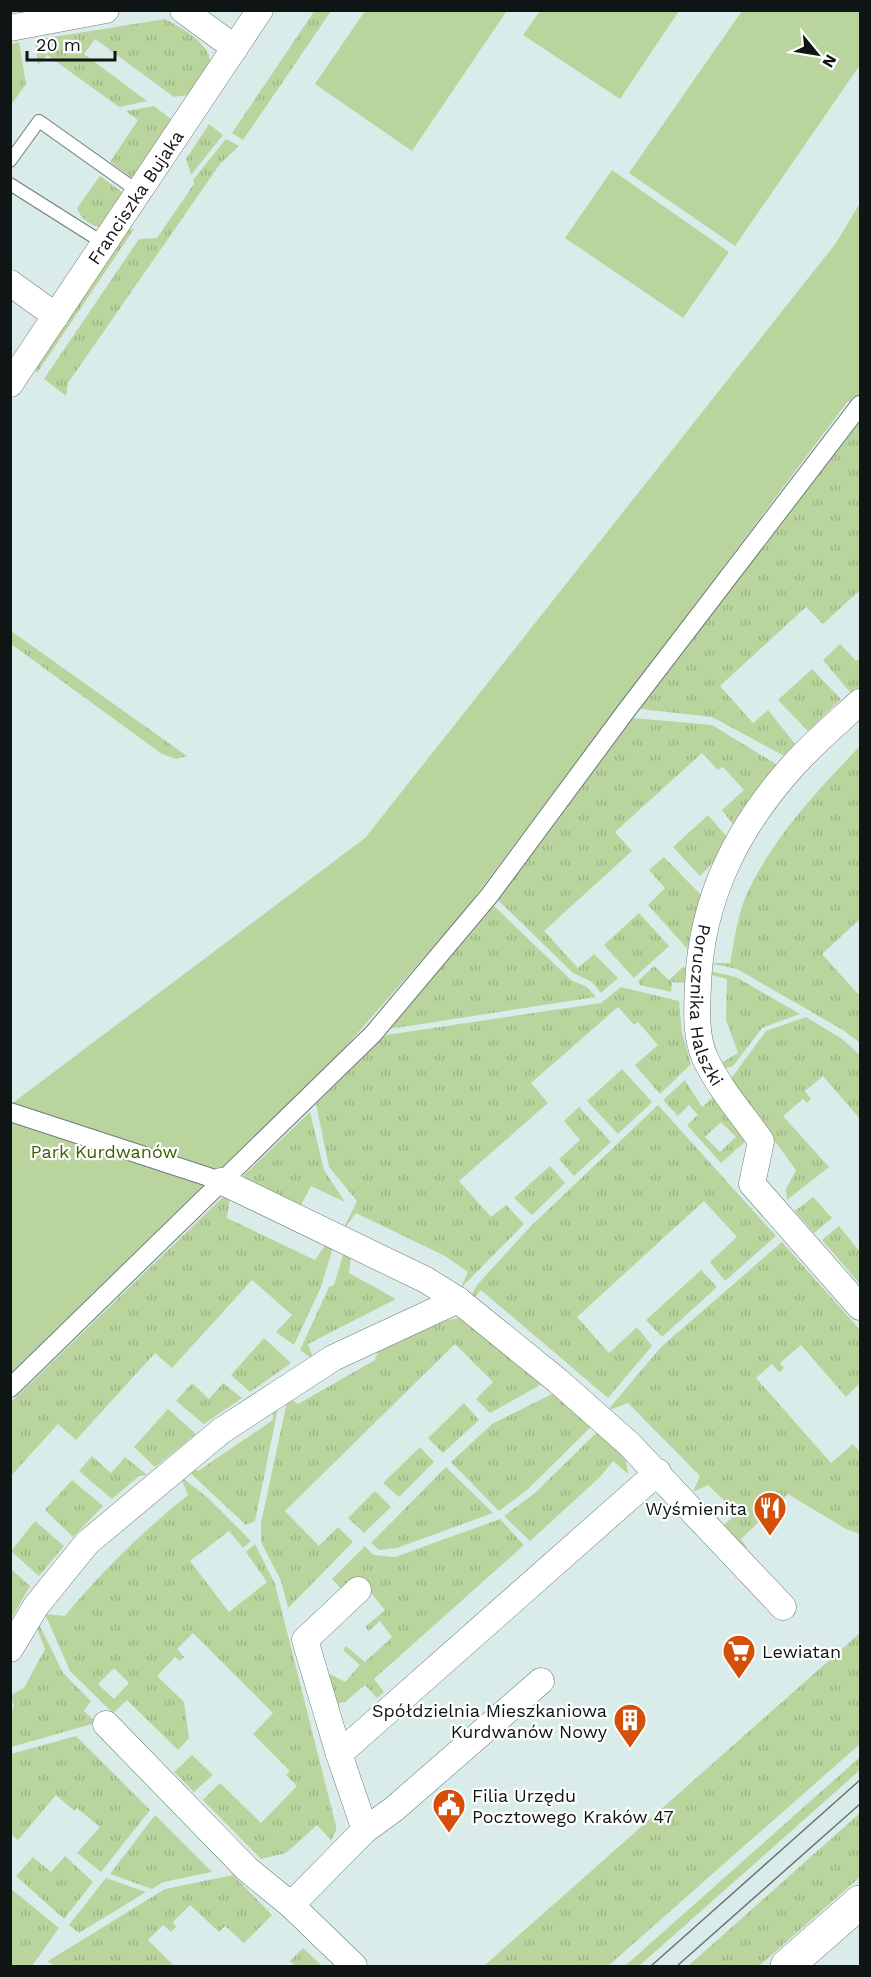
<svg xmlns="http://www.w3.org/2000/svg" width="871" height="1977" font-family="'Work Sans',sans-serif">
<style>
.grass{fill:url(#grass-tufts);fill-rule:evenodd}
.park{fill:#b9d49d}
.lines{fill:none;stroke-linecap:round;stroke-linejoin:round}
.service-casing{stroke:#6c7c7a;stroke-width:14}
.pedestrian-casing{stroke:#6c7c7a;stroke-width:20}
.minor-casing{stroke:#6c7c7a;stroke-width:27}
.secondary-casing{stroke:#6c7c7a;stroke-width:34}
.service{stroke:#fff;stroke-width:12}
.pedestrian{stroke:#fff;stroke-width:18}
.minor{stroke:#fff;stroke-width:26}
.secondary{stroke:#fff;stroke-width:33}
.tram{stroke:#677371;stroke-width:1.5}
.labels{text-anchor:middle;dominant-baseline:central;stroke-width:4.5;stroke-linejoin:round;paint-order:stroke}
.street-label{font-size:18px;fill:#0f1514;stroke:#fff}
.park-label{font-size:18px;fill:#3f5f00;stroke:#fff}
.poi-label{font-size:18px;fill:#0f1514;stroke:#fff;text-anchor:end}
</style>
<defs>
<pattern id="grass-tufts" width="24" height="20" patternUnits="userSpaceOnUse" patternTransform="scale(1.5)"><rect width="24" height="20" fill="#b9d49d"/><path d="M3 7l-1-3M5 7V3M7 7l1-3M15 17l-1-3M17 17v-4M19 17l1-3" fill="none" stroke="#9eb586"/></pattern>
</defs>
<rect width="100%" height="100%" fill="#daecea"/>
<path class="grass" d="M315 10 331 11 243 140 232 133Z
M165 19C180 27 212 44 210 64 209 74 200 86 196 94L174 97 95 39 84 54 147 101 119 107 47 55 38 65 35 40Z
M19 42 26 84 11 105V44Z
M154 106 176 123 141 178H132L110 162 138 120 126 111Z
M209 124 223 135 191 175 186 159Z
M226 139 239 146 220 164 68 383 66 396 44 379 139 239 157 238 194 184 193 180Z
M100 176 122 192 125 201 106 228C93 228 81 220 77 208Z
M134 229 37 373 34 367 126 230Z
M860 419V590L823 624 806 607 720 686 753 723 768 710 796 745 786 757 712 717 640 709Z
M11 631 187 756 176 759 162 754 11 644Z
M840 644 856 661 860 658V693L855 698 823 660Z
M812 669 841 699 808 731 778 700Z
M633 718 712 725 781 767 735 827 722 810 744 790 723 767 718 770 702 753 615 832 632 851 544 931 578 968 594 954 618 978 601 993 592 982 573 973 498 900Z
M860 746V919L822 954 858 994 860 993V1043L843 1030 737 969 708 963H730C735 938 738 910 750 887 777 833 819 789 860 746Z
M708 815 732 843 700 876 673 847Z
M664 857 703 897 691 953 648 905 665 888 649 870Z
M494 906 571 980 587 987 596 997 389 1029Z
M639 913 669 946 634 978 604 945Z
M654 966 669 980 683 967 689 969 687 983 672 982 671 992 640 985 638 981Z
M709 971 736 977 800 1014 762 1028 733 1066 723 1069 721 1063 738 1053 726 1020 727 979 708 974Z
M621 987 679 1001 682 1033 691 1064 660 1094 635 1065 658 1045 638 1022 634 1025 618 1007 531 1083 548 1103 459 1181 491 1217 506 1205 524 1224 460 1289 468 1272 445 1256 356 1213 343 1230 357 1201 329 1167 316 1104 386 1035 601 1003Z
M806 1017 842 1039 860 1055V1119L823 1076 805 1091 811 1099 807 1103 803 1099 783 1116 829 1167 787 1200 786 1189 796 1170 730 1080 766 1031Z
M622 1069 652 1102 618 1134 587 1101Z
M685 1080 702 1107 717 1094 749 1138 721 1163 687 1125 698 1115 689 1105 678 1116 663 1100ZM721 1122 736 1137 720 1152 705 1137Z
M658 1105 776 1236 725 1281 710 1262 737 1237 704 1201 577 1317 609 1353 637 1327 652 1346 608 1398 481 1290 474 1298 471 1296 477 1285 530 1227Z
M579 1107 611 1142 574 1176 559 1159 580 1140 564 1121Z
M310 1112 324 1170 345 1202 311 1186 299 1209 243 1179 244 1175Z
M550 1166 565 1183 532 1215 514 1198Z
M226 1194 230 1198 227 1218 315 1260 327 1243 333 1247 321 1287 294 1345 276 1332 292 1315 252 1280 172 1368 155 1353 76 1440 58 1424 11 1476V1402Z
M813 1197 832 1218 814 1233 795 1211Z
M839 1226 860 1252V1284L822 1240Z
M782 1242 860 1330V1383L846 1397 801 1345 780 1363 784 1368 779 1372 772 1364 756 1378 831 1463 853 1444 860 1452V1534L846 1529 788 1494 741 1539 747 1548 744 1552 723 1526 737 1513 708 1485 693 1492 700 1476 628 1403 607 1411 661 1347Z
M344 1252 351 1256 349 1273 396 1299 308 1344 314 1360 300 1350 329 1287 334 1285Z
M701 1270 717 1287 662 1337 646 1320Z
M458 1318 468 1321 546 1382 490 1413 476 1399 493 1382 455 1344 285 1511 319 1546 338 1527 353 1542 288 1608 281 1581 261 1542V1523L288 1397 298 1404 375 1360 380 1345 442 1321Z
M264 1338 291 1363 250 1392 231 1375Z
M192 1383 209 1399 223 1383 242 1398 204 1424 176 1401Z
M556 1392 594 1424 528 1489 499 1511 451 1462 492 1424Z
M279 1403 255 1521 246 1525 187 1470 190 1467 198 1471 273 1420 272 1408Z
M464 1403 479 1420 443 1453 428 1438Z
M168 1409 196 1434 155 1467 134 1447Z
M600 1429C615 1443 627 1452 628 1474L613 1461 600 1477 530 1541 504 1516 535 1493Z
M420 1447 434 1462 399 1497 383 1483Z
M92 1456 111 1473 125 1457 147 1475 139 1476 112 1499 79 1471Z
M446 1467 493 1513 397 1548 379 1550 371 1543Z
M180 1476 208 1498 251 1541 243 1548 229 1531 190 1561 229 1612 267 1582 246 1552 255 1544 275 1584 336 1826V1831L331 1840 317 1825 286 1853 261 1859 203 1800 220 1783 261 1823 297 1786 286 1775 290 1771 253 1734 273 1713 193 1633 177 1649 184 1657 180 1661 175 1657 157 1676 184 1702 189 1738 178 1750 127 1700 113 1713 70 1671 45 1614 65 1616C102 1571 142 1532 188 1495ZM114 1668 129 1683 114 1699 98 1684Z
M72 1480 103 1506 73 1537 45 1510Z
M375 1491 391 1507 364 1533 348 1518Z
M500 1519 524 1545 374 1679 384 1692 377 1698 365 1685 345 1702 339 1703 340 1719 324 1671 345 1682 360 1665 343 1650 346 1646 365 1662 392 1637 380 1621 369 1631 365 1627 385 1610 371 1593 355 1604 332 1579 365 1546 373 1555 395 1557Z
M35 1521 64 1546 39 1576 11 1551Z
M10 1568 30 1586 11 1619H10Z
M38 1622 63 1673 91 1701 84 1711 95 1721 92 1724 11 1747 10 1713 14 1707 11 1695 24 1688 45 1649 36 1626Z
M860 1633V1744L608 1966H484Z
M76 1736 150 1810 101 1872 77 1853 100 1827 77 1808 74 1811 56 1795 18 1840 11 1834V1754Z
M192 1755 213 1775 194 1792 174 1772Z
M860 1757V1770L639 1966H625Z
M860 1813V1877L759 1966H688Z
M155 1815 212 1872 163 1882 152 1889 110 1874Z
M65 1856 93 1882 64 1919 16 1876 33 1857 51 1872Z
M233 1875 272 1915 244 1943 225 1926 219 1932 190 1905 173 1922 176 1927 171 1932 163 1925 148 1940 174 1966H54L48 1961 165 1889Z
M106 1878 146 1892 79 1933 69 1925Z
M10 1888 59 1928 32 1966H11Z
M303 1948 322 1966H295L290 1961Z"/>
<path class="park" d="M503 11 506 12 412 151 315 84 365 11Z
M540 11V10L679 11 620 99 523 35Z
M742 11H860V65L735 246 629 173Z
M612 170 729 252 683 318 565 238Z
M860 203V414L848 401 462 914 341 1052 11 1373 10 1105 365 838 836 243Z"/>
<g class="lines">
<g class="service-casing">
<path id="service" d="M10 161 39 121 139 192
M10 184 105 244"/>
</g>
<g class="pedestrian-casing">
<path id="pedestrian" d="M10 1112 221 1181
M10 1388 373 1034 489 896 626 711 860 405"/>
</g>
<g class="minor-casing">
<g id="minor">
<path d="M183 10 235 48"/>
<path d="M10 28 106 10"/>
<path d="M10 283 56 316"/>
<path id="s1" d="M10 384 260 10"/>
<path id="s2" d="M860 702C837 723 812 744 791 768 735 831 701 901 698 985 697 1008 695 1036 705 1058 719 1088 742 1114 761 1141L752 1184 860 1307"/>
<path d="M221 1181 426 1280 458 1300 558 1381 629 1444 783 1607"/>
<path d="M10 1649 36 1606 87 1543 221 1431 333 1358 458 1300"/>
<path d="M106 1724 247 1869 291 1905"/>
<path d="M339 1754 305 1640 358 1590"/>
<path d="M365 1830 394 1809 541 1681"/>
<path d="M354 1966 291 1905 365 1830 339 1754 658 1472"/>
</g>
</g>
<g class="secondary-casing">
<path id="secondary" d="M787 1966 860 1902"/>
</g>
<use href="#service" class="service"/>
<use href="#pedestrian" class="pedestrian"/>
<use href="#minor" class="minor"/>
<use href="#secondary" class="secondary"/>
<path class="tram" d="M651 1966 860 1780
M677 1966 860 1804"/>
</g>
<defs>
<g id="restaurant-pin" transform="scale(1.725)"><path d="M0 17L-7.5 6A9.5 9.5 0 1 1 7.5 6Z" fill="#d44f08" stroke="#fff"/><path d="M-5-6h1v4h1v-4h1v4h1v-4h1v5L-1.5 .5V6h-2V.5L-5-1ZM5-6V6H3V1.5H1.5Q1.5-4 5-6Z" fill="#fff"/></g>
<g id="supermarket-pin" transform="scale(1.725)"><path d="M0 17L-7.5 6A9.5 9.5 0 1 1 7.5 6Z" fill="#d44f08" stroke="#fff"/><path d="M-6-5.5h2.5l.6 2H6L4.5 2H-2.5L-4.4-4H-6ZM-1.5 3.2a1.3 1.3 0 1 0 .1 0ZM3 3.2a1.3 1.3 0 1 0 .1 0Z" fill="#fff"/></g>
<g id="building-pin" transform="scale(1.725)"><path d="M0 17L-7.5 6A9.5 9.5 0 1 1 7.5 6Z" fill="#d44f08" stroke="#fff"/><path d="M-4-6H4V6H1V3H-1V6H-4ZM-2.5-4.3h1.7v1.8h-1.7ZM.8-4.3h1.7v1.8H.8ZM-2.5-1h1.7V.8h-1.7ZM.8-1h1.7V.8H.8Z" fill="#fff"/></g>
<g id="civic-pin" transform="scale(1.725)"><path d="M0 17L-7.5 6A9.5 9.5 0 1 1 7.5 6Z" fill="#d44f08" stroke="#fff"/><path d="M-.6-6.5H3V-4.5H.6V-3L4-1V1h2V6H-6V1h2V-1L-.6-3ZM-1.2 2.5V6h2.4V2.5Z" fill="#fff"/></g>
</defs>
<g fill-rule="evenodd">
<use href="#restaurant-pin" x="770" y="1508"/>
<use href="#supermarket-pin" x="739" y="1651"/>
<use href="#building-pin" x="630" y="1720"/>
<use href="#civic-pin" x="449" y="1805"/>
</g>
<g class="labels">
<g class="street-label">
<text stroke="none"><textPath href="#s1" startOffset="225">Franciszka Bujaka</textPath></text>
<text stroke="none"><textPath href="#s2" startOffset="358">Porucznika Halszki</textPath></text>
</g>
<g class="park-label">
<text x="104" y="1151">Park Kurdwanów</text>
</g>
<g class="poi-label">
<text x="747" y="1508">Wyśmienita</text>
<text x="762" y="1651" text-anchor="start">Lewiatan</text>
<text x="607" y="1710">Spółdzielnia Mieszkaniowa<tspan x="607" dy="21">Kurdwanów Nowy</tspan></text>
<text x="472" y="1795" text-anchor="start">Filia Urzędu<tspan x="472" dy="21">Pocztowego Kraków 47</tspan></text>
</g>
</g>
<rect width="871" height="1977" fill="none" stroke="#0f1514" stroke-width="24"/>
<g transform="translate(817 54) rotate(120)" stroke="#ffffff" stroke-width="4.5" paint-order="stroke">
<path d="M0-4.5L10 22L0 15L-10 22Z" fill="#0f1514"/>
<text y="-9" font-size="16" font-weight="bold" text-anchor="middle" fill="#0f1514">N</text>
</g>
<path d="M27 51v9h88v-9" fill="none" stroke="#0f1514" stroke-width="3"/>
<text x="36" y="51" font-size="18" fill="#0f1514" stroke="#ffffff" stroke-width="4.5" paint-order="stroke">20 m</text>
</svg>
